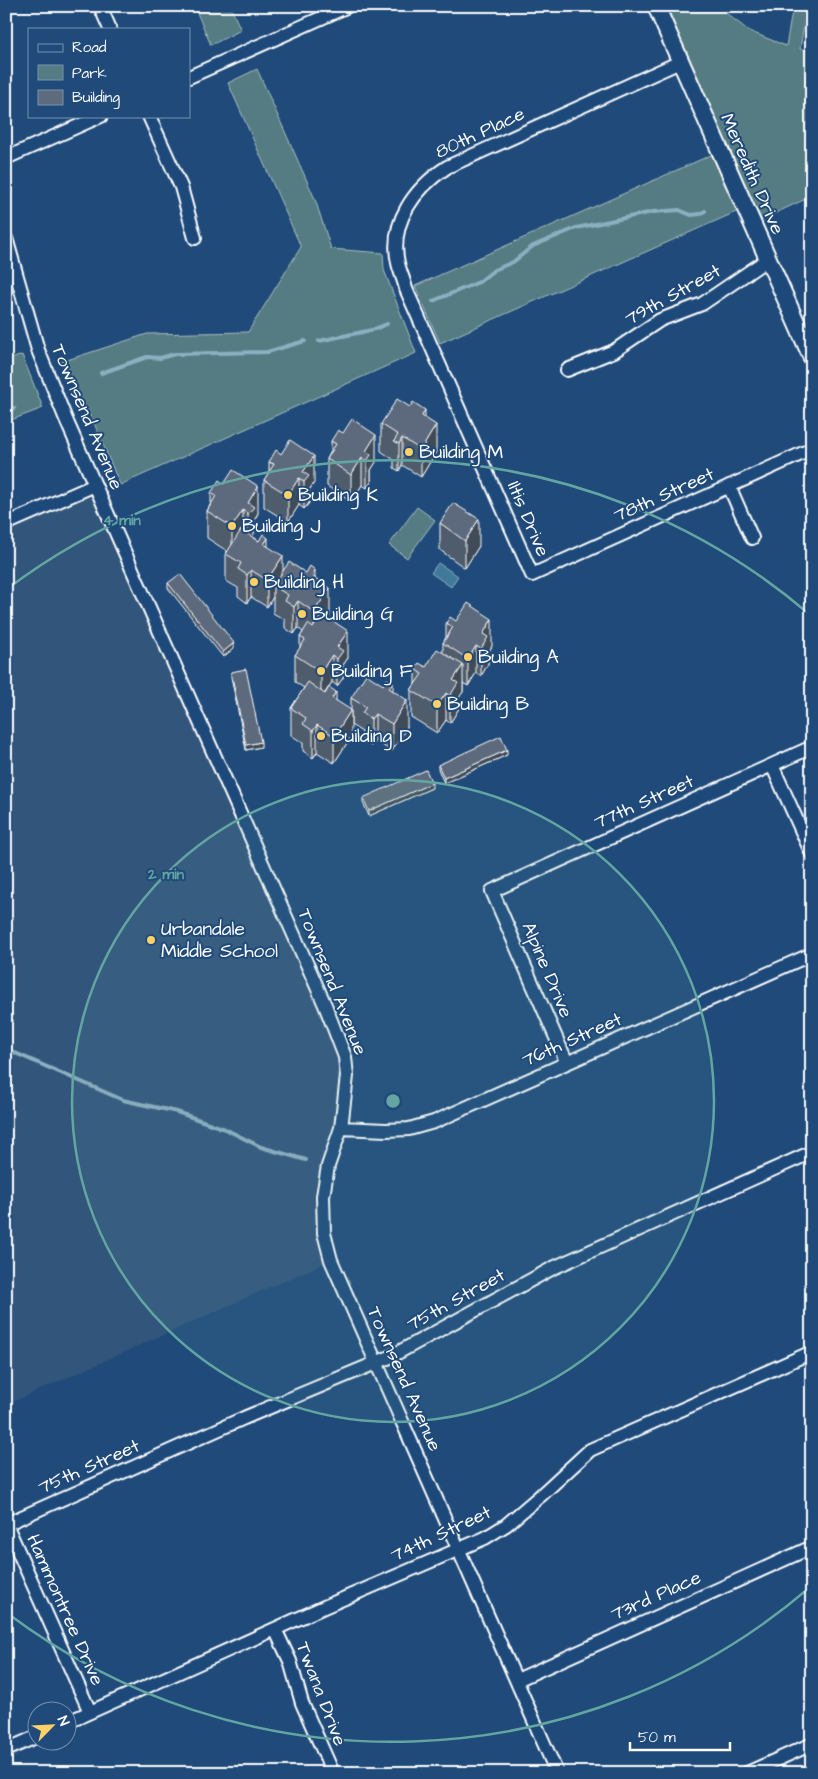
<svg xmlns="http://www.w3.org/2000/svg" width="818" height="1779" font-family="'Architects Daughter',sans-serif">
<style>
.built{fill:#32547b}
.green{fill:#557c82;stroke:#aabec0}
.water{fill:#40799a;stroke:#8cafc2}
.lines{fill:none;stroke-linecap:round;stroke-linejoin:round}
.stream{stroke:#8cafc2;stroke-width:4}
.minor-casing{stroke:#fff;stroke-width:16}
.major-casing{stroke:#fff;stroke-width:20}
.minor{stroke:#1f4a7a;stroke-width:12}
.major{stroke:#1f4a7a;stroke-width:16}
.wall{fill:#505c6c;stroke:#fff}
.shaded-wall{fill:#414b58;stroke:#fff}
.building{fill:#5d6b7d;stroke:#fff}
.ring{fill:none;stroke:#63a6a1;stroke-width:2.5}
.poi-dot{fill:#ffd166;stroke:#1f4a7a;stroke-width:2}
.labels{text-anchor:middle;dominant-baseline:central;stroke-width:4;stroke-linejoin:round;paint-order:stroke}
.street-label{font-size:19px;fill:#fff;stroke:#1f4a7a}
.poi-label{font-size:19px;fill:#fff;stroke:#1f4a7a;text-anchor:start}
.centre{fill:#63a6a1;stroke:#1f4a7a;stroke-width:2.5}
.ring-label{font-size:15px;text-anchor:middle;font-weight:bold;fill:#63a6a1;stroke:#1f4a7a;stroke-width:4;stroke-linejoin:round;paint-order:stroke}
</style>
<rect width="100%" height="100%" fill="#1f4a7a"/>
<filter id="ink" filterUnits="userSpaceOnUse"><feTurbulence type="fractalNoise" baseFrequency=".02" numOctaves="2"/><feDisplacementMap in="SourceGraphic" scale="10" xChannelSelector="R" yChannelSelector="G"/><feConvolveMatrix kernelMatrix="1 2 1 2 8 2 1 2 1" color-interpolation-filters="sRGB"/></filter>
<g filter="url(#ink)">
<path class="built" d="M95 485 325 1005 347 1076 323 1196 331 1260 6 1405V524Z"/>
<path class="green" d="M194 6H230L241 30 211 45Z
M656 6H717L749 31 786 46 793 6H807L800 49 812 51V196L752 224 745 208 440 343 415 286 720 151Z
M257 69 315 199 331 249 383 253 384 270 416 353 120 485 94 423 61 362 147 334 248 332 301 247 228 83Z
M22 355 43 408 6 422V361Z
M417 507 435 520 407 558 389 545Z"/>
<path class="water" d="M438 563 458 576 451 587 431 573Z"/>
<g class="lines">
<path class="stream" d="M433 301 479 282 494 270 513 262 533 246 576 228 653 212 679 210 691 215 700 214 705 211
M319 341 372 330 387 324
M101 373 147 357 160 358 175 354 267 352 305 341
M6 410 14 408
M6 1049 123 1100 177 1112 225 1129 261 1147 306 1160"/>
<g class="minor-casing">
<path id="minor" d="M100 6 110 29
M680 62 447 167C415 188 389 222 398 263 400 272 404 280 406 289L532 575 812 449
M189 77 348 6
M149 116 181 187 195 238
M6 158 101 116
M6 238 38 350 67 422 325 1005 345 1057 347 1076 341 1128 328 1166 323 1196 324 1233 331 1260 557 1773
M567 370 614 351 660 320 702 304 768 259
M729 486 752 538
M6 524 95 485
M772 765 812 854
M567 1063 492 891 812 747
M341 1128 386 1130 409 1129 434 1122 812 954
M6 1524 244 1418 390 1357 553 1268 812 1152
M6 1524 90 1712
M275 1629 290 1661 302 1703 333 1773
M517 1680 812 1547
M68 1722 324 1607 485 1538 506 1525 540 1496 590 1450 812 1352
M6 1750 38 1736
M747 1773 812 1744"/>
</g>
<g class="major-casing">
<path id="major" d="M656 6 812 358"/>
</g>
<use href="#minor" class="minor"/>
<use href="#major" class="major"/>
</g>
<path class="wall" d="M772 6H779L777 10Z
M425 418 436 452 421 477 402 465 399 471 394 468V460L381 451V424Z
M331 441 376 462 371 470V482L367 488 362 485 351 502 327 486V459L331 451Z
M269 462 314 483 309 490V503L304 509 299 505 288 522 264 507V480L269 472Z
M211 493 258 513 254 521V534L252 536 268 547 283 571 315 578 330 615 328 618 348 658 343 665V678L337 686 332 682 325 693 336 700 351 737 334 763 317 752 313 758 303 751V743L291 735V708L304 688 295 682V655L300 648V637L303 632 298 628 294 634 285 628V620L273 613V597L267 607 251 597 247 603 238 596V588L226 581V554L227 551 207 538V511L211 503Z
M440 523 479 546 465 568 440 550Z
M168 583 234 648 223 657 168 588Z
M446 623 492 646 488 653V664L481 676 476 673 468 686 463 683V692L458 699V710L450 723 446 720 437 733 411 717V690L415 684V669L426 667 443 652V643L446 637Z
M231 672 261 747 246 750 231 677Z
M393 691 407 727 392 751 375 741 371 746 362 740V732L351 725V698Z
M507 755 444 783 438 769V765Z
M432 788 369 816 363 803V798Z"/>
<path class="shaded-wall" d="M425 410V437L422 416Z
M436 425V452L421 477V450Z
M376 435V462L371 470V482L367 488V461L366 451Z
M402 438V465L399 471V444Z
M314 456V483L309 490V503L304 509V482L303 472Z
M362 458V485L351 502V475Z
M299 478V505L288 522V495Z
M258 486V513L254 521V534L248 541V503Z
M243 510V537L232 554V527Z
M479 519V546L465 568V541Z
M268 538V565L264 544Z
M283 556V583L273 586V597L267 607V580Z
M251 570V597L247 603V575Z
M315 570V597L312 576Z
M330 588V615L314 639V612Z
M298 601V628L294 634V607Z
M492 619V646L488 653V664L481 676V649L483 634Z
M348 631V658L343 665V678L337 686V647Z
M234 643V648L223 657V652Z
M476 646V673L468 686V659Z
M332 655V682L321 699V672Z
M463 665V692L458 699V710L450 723V696L453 680Z
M393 682V709L389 688Z
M336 692V719L332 698Z
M446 693V720L437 733V706Z
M407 700V727L392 751V724Z
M351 710V737L334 763V736Z
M375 714V741L371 746V719Z
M317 725V752L313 758V731Z
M261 742V747L246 750V745Z
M507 750V755L444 783V778Z
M432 783V788L369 816V811Z"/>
<path class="building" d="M397 399 410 407 413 402 425 410 422 416 436 425 421 450 402 438 399 444 394 441 398 435 381 424Z
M352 419 376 435 366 451 371 455 367 461 362 458 351 475 327 459 336 444 331 441 338 430 343 433Z
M290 440 314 456 303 472 309 476 304 482 299 478 288 495 264 480 274 464 269 462 276 450 281 454Z
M233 470 258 486 248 503 254 507 248 514 243 510 232 527 207 511 216 496 211 493 219 480 224 484Z
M453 503 479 519 465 541 440 523Z
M241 530 259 541 263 534 268 538 264 544 283 556 267 580 251 570 247 575 238 569 241 563 226 554Z
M289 562 306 573 310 566 315 570 312 576 330 588 314 612 298 601 294 607 285 601 288 595 273 586Z
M180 574 234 643 223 652 168 583Z
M468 603 492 619 483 634 488 637 481 649 476 646 468 659 443 643 453 627 446 623 450 617 456 621Z
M322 614 348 631 337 647 343 651 337 659 332 655 321 672 295 655 305 640 300 637 308 624 313 628Z
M437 649 463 665 453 680 458 683 450 696 446 693 437 706 411 690 422 674 415 669 419 663 426 667Z
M246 669 261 742 246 745 231 672Z
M366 674 383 685 387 679 393 682 389 688 407 700 392 724 375 714 371 719 362 713 366 707 351 698Z
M308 682 325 694 329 687 336 692 332 698 351 710 334 736 317 725 313 731 303 724 306 718 291 708Z
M501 736 507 750 444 778 438 765Z
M426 770 432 783 369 811 363 798Z"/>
</g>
<circle cx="393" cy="1101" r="321" fill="#63a6a1" fill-opacity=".12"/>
<g class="ring">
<circle cx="393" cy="1101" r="321"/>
<path d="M809 1588A641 641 0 0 1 7 1613M7 589A641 641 0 0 1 809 614"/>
</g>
<g class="poi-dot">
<circle cx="409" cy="452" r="5"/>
<circle cx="288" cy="495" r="5"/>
<circle cx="232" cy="526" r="5"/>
<circle cx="254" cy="582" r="5"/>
<circle cx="302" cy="614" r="5"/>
<circle cx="468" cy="657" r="5"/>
<circle cx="321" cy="671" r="5"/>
<circle cx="437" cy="704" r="5"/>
<circle cx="321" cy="736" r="5"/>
<circle cx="151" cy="940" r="5"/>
</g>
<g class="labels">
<g class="street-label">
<text transform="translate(480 133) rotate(-25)">80th Place</text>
<text transform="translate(752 174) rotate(66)">Meredith Drive</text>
<text transform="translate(673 295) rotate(-29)">79th Street</text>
<text transform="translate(87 417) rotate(67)">Townsend Avenue</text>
<text transform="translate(664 495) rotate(-24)">78th Street</text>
<text transform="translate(528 519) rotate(67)">Iltis Drive</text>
<text transform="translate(644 802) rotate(-24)">77th Street</text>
<text transform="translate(547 970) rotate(67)">Alpine Drive</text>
<text transform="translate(332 982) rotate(68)">Townsend Avenue</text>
<text transform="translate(572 1040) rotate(-24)">76th Street</text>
<text transform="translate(456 1300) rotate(-29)">75th Street</text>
<text transform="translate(404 1379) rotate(66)">Townsend Avenue</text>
<text transform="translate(89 1467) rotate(-24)">75th Street</text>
<text transform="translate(441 1534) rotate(-25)">74th Street</text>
<text transform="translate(656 1596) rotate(-24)">73rd Place</text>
<text transform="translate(65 1610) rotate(66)">Hammontree Drive</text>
<text transform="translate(321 1694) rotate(69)">Twana Drive</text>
</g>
<g class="poi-label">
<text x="419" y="452">Building M</text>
<text x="298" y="495">Building K</text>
<text x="242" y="526">Building J</text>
<text x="264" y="582">Building H</text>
<text x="312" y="614">Building G</text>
<text x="478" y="657">Building A</text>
<text x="331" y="671">Building F</text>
<text x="447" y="704">Building B</text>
<text x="331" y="736">Building D</text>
<text x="161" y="929">Urbandale<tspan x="161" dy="22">Middle School</tspan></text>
</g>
</g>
<circle cx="393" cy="1101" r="8" class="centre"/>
<g class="ring-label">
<text x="122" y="525">4 min</text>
<text x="166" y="879">2 min</text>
</g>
<rect width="818" height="1779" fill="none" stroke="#1f4a7a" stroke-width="25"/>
<rect x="12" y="12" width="793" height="1754" fill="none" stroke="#fff" stroke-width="2" filter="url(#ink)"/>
<rect x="28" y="28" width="162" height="90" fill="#1f4a7a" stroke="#7992af"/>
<rect x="38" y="44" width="25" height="8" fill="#1f4a7a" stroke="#7992af"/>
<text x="72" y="52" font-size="15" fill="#ffffff">Road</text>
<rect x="38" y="65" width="25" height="15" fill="#557c82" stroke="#7992af"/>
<text x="72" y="78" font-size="15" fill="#ffffff">Park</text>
<rect x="38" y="90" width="25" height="15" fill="#5d6b7d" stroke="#7992af"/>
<text x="72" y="102" font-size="15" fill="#ffffff">Building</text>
<g transform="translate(52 1726) rotate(66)"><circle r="24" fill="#1f4a7a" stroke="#7992af"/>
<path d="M0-4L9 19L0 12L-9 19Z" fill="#ffd166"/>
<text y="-8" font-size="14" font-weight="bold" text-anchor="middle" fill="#ffffff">N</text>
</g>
<path d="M630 1742v8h100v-8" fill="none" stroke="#ffffff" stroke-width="2.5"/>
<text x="638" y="1742" font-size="15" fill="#ffffff" stroke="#1f4a7a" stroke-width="4" paint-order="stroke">50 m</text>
</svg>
